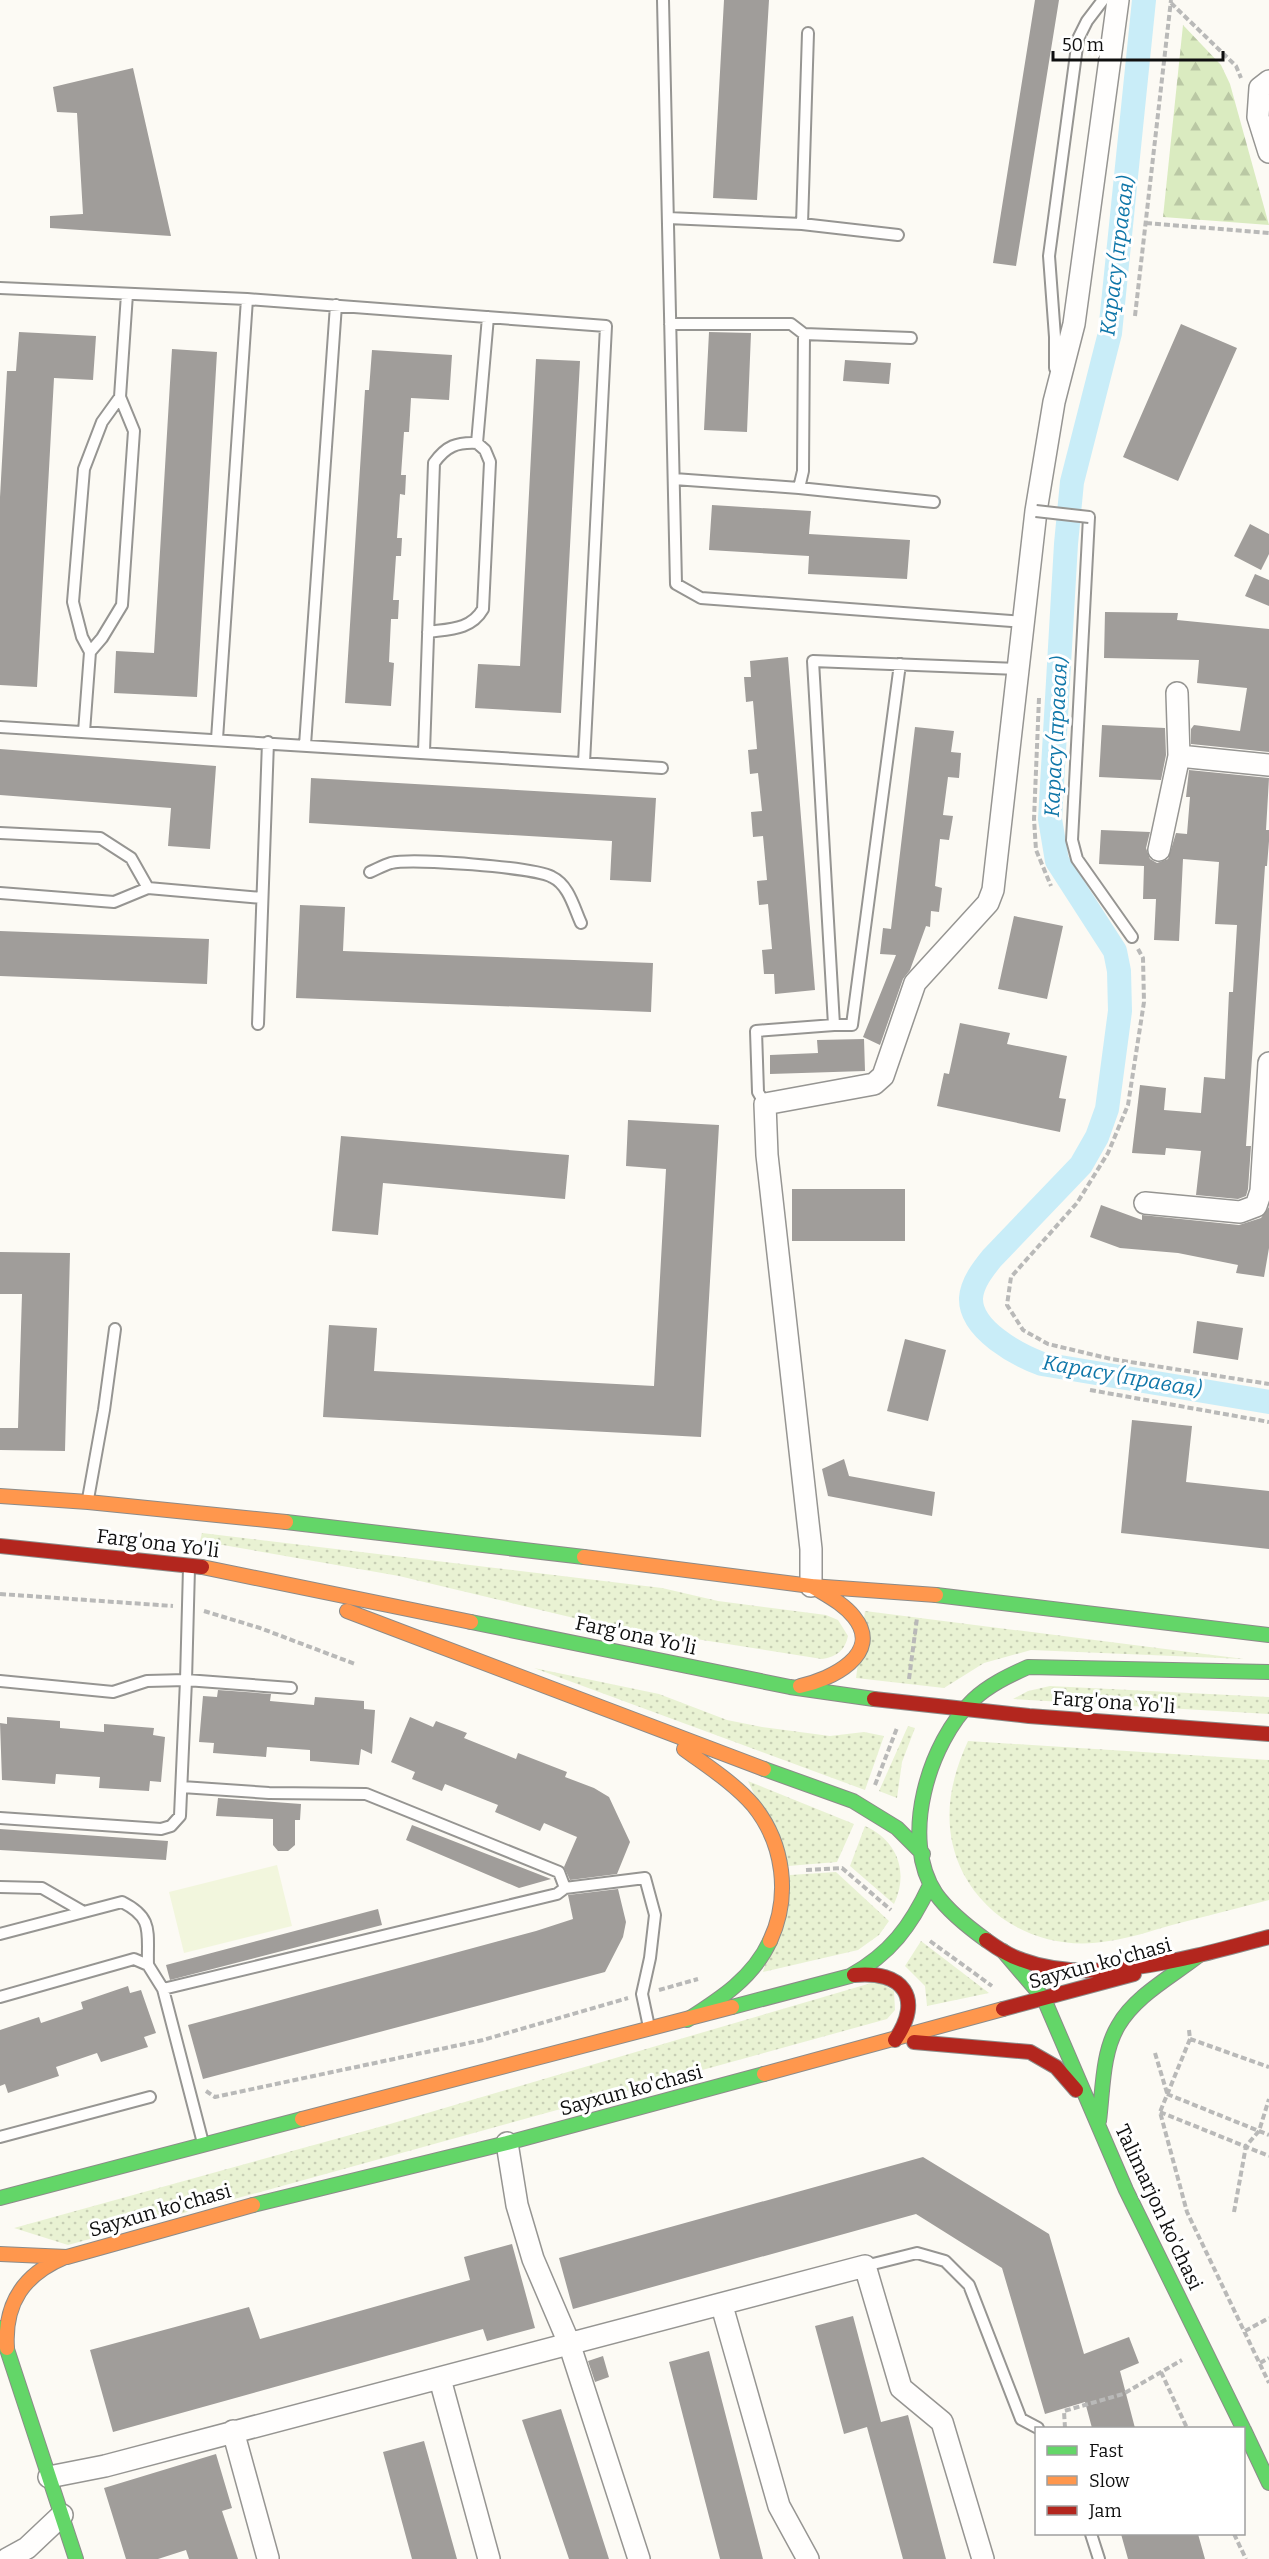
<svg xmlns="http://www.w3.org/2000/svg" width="1269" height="2559" font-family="Bitter,serif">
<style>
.grass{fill:url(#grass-dots)}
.forest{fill:url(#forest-firs)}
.pitch{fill:#f2f6dd}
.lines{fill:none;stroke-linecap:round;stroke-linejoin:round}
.canal{stroke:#c9edf8;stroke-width:24}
.building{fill:#a09d9a}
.lane-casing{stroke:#969592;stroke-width:14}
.street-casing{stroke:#969592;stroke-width:24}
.fast-casing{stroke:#8c8b89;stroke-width:16}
.slow-casing{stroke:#8c8b89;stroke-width:16}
.jam-casing{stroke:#8c8b89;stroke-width:16}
.path{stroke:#b9b9b8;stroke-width:4;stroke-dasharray:6 3;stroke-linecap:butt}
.lane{stroke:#fffefd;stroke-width:10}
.street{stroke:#fffefd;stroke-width:21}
.fast{stroke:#63d668;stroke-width:14}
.slow{stroke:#ff974d;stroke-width:14}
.jam{stroke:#b3261e;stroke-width:14}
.lane-bridge-casing{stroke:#969592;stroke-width:14;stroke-linecap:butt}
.lane-bridge{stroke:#fffefd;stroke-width:10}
.labels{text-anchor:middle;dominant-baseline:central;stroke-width:6;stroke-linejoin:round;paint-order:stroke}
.street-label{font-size:20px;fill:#0f0f0f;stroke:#fff}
.water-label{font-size:21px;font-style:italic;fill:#1077a9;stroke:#fff}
</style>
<defs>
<pattern id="grass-dots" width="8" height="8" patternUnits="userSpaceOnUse" patternTransform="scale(1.5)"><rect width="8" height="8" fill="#e9f2d3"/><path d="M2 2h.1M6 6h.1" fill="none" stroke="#c7ceb4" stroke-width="1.8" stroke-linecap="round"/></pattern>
<pattern id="forest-firs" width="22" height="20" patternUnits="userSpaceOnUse" patternTransform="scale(1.5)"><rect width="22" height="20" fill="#daebc0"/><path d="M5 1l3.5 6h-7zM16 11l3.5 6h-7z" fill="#bac8a4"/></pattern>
</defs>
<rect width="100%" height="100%" fill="#fcfaf4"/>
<path class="grass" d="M202 1533 662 1588 718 1601 826 1615 838 1620 848 1636C845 1650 837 1657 822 1659L595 1623 399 1576 200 1541Z
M865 1611 1244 1659 1031 1650 984 1663 944 1688 856 1678Z
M534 1668 659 1694 727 1720 762 1727 830 1736 864 1732 884 1736 865 1790Z
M1050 1686 1269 1697V1714L1013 1699 1028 1691Z
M908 1726 915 1728 902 1762 897 1798 879 1791Z
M968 1741 1269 1760V1900C1237 1908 1204 1917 1172 1925 1151 1931 1130 1938 1109 1941 1050 1952 991 1926 963 1873 941 1829 948 1784 968 1741Z
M748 1781 854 1824 837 1862 788 1866Z
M865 1826C898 1841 909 1872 894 1904L850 1866Z
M836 1872 889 1921 879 1935 858 1950 763 1972 790 1875Z
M921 1941 989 1993 927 2006 925 1986 905 1966Z
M878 1981 894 1991 895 2010 887 2019 68 2245 14 2228 390 2124Z"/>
<path class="forest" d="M1183 25 1221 65 1230 84 1269 225 1163 217Z"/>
<path class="pitch" d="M277 1865 292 1926 184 1953 169 1892Z"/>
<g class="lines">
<path class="canal" d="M1144 0 1110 333 1072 482 1066 544 1050 819 1057 861 1115 951 1119 971 1120 1011 1107 1109 1097 1137 1081 1165 992 1258C983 1269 972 1283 971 1298 970 1330 1018 1355 1042 1364L1269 1402"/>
</g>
<path class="building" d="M724 0H769L757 200 713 198Z
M1035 0H1059L1016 266 993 263Z
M133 68 171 236 50 228V216L83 214 77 113 57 112 53 87Z
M1181 324 1237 348 1178 481 1123 457Z
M19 332 96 336 93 380 54 378 37 687 0 685V497L7 371H16Z
M709 332 751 333 747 432 704 430Z
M172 349 217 352 197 697 114 693 116 651 154 653Z
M372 350 452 355 449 400 411 398 409 432H404L401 475H406L405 495 400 494 397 538H402L401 556H396L393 600H399L398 619H391L389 662 394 663 391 706 345 703 365 390H369Z
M536 359 580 361 561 713 475 708 478 664 520 666Z
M845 360 891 363 889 384 843 381Z
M712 505 811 511 809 534 910 540 907 579 808 574 809 556 709 550Z
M1250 524 1269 534V554L1261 570 1234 556Z
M1255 574 1269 580V606L1245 596Z
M1105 612 1178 613 1177 620 1269 629V752L1191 744V729L1194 725 1240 731 1247 688 1197 683 1199 660 1104 658Z
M788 657 815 990 775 994 774 974H764L762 950 772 949 768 904 759 905 757 881 767 880 763 836 753 837 751 812 762 811 758 773 750 774 748 750 757 749 753 701 746 702 744 677H751L750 661Z
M1102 725 1165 728 1166 755 1161 780 1099 777Z
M915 727 954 731 951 752 961 753 959 778 948 777 943 815 953 816 949 840 940 839 935 886 942 888 939 912 931 911 930 927 926 926 910 970 903 979 880 1045 863 1037 896 955 880 954 883 928 891 929Z
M0 749 216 766 210 849 168 846 171 808 0 795Z
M1189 770 1269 778 1266 830H1269V841L1267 866H1265L1246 1146H1251L1248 1189 1246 1196 1238 1199 1196 1195 1201 1151 1166 1148 1165 1155 1132 1153 1140 1085 1166 1088 1164 1110 1201 1113 1204 1077 1225 1079 1229 992H1233L1237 925 1215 924 1219 862 1183 859 1179 941 1154 940 1156 899H1143L1144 866 1099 864 1101 830 1150 832 1146 848 1150 859 1157 863 1168 859 1176 833 1187 834 1190 797H1186Z
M311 778 656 798 651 882 610 880 612 841 309 823Z
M300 905 345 907 343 951 653 963 651 1012 296 998Z
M1014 916 1063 926 1047 999 998 989Z
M0 931 209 939 207 984 0 976Z
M960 1023 1010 1033 1007 1044 1067 1056 1059 1098 1066 1099 1060 1132 937 1106 944 1073 949 1074Z
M864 1039 865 1071 770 1074V1055L818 1053 817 1040Z
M628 1120 719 1125 701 1437 323 1417 329 1325 377 1328 374 1371 654 1386 666 1169 626 1166Z
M341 1136 569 1155 565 1199 383 1183 378 1235 332 1231Z
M792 1189H905V1241H792Z
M1101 1205 1142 1220V1215L1239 1225 1261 1218 1269 1207V1248L1264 1277 1236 1273 1238 1265 1178 1253 1120 1248 1090 1237Z
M0 1252 70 1253 65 1451 0 1450V1428H18L22 1294H0Z
M1197 1321 1243 1328 1238 1360 1193 1353Z
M905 1339 946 1350 928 1421 887 1411Z
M1132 1420 1192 1426 1186 1482 1269 1491V1549L1121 1533Z
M844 1459 849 1476 935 1492 932 1516 828 1496 822 1469Z
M218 1690 271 1694 270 1701 314 1705 315 1697 364 1701V1709L375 1710 372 1754 361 1749 359 1765 310 1761V1750L267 1747 266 1757 213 1753 214 1743 199 1742 203 1696 217 1697Z
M7 1717 60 1721V1728L104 1732V1724L154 1728 153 1735 165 1737 161 1782 150 1781 149 1791 99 1788 100 1777 56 1774 55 1784 2 1780 0 1723 7 1724Z
M410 1717 433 1727 436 1721 467 1733 464 1738 516 1759 518 1753 567 1772 565 1777 594 1788 609 1797 630 1842 617 1874 570 1880 564 1867 577 1837 544 1823 540 1831 495 1812 498 1805 445 1784 442 1791 412 1779 415 1772 391 1762Z
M218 1798 301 1804 300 1820H295V1845L288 1851H278L273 1845V1819L216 1816Z
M412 1825 551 1879 519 1888 406 1840Z
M0 1829 168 1841 166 1860 0 1850Z
M618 1889 626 1922 623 1937 605 1972 203 2079 188 2025 536 1931 573 1919 568 1895Z
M378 1909 382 1925 170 1980 166 1965Z
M128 1986 130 1993 141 1990 156 2033 144 2037 148 2047 101 2062 97 2053 56 2067 59 2076 8 2093 5 2084 0 2086V2030L39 2017 41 2023 83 2009 81 2002Z
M923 2157 1049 2234 1084 2354 1129 2337 1139 2363 1120 2371 1135 2428H1092L1085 2402 1045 2414 1002 2268 916 2214 573 2309 559 2258Z
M512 2244 535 2328 487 2341 483 2329 113 2432 90 2350 249 2307 260 2339 470 2280 464 2257Z
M853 2316 881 2422 908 2415 946 2559H903L867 2427 844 2434 815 2326Z
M709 2351 763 2559H720L669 2362Z
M603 2356 609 2377 595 2382 588 2361Z
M561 2409 609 2559H569L522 2420Z
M424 2441 457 2559H412L383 2452Z
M216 2454 232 2508 222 2511 238 2559H189L186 2550 158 2559H126L104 2488Z
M1121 2534H1198L1205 2559H1128Z"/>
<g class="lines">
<g class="lane-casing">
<path id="lane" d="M663 0 676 584 701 598 1025 622
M668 218 802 224 808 33
M802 224 898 235
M0 288 247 299 606 326 584 763
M670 324H791L804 334 803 471 799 488 674 479
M804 334 911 338
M1055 368V337L1049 256 1078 39 1087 21 1103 0
M477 443 488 317
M799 488 934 502
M1089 517 1072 840 1077 859 1132 937
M90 652 102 638 122 605 134 431 120 397
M0 727 662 768
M84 732 90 652 82 637 73 602 84 469 102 422 120 397 127 294
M217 739 247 299
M305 745 336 305
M424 752 434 463C446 446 457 442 477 443L485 450 490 462 483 609C471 630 449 629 428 632
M0 833 100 838 131 858 148 888
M370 872C377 869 384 865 391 863 413 858 533 867 552 877 569 885 574 908 581 923
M0 893 114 902 148 888 262 898
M258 1024 268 742
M834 1025H852L900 664
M765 1104 758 1092 756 1031 834 1025 813 661 1019 669
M88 1499 104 1410 115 1329
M189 1568 186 1680 291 1688
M0 1681 113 1692 147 1681 186 1680 180 1816 171 1826 161 1829 0 1818
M0 1887 42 1888 82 1911
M565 1888 645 1878 655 1915 650 1958 642 1994 649 2027
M0 1934 122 1902C154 1918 147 1932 148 1965
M163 1989 557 1894 565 1888 559 1872 366 1794 269 1793 182 1787
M0 1997 134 1959 148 1965 163 1989 203 2143
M0 2137 150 2097
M865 2266 917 2253 945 2261 969 2285 1021 2419 1038 2428
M1091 2534 1099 2559"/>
</g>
<g class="street-casing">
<path id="street" d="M1269 81 1260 88 1258 117 1269 152
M1179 756 1269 765
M1159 850 1179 756 1177 693
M1145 1203 1240 1212 1256 1206 1261 1191 1269 1063
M811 1586V1549L767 1155 765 1104 874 1084 883 1076 915 983 988 903 993 890 1036 511 1054 402 1074 324 1118 0
M507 2143 517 2205 533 2259 569 2343 639 2559
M722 2306 779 2506 808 2559
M440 2379 489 2559
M233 2431 268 2558
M49 2477 105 2466 865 2266 901 2388 942 2422 983 2559
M7 2559 27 2548 62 2515"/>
</g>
<g class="fast-casing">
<path id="fast" d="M286 1522 584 1557
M936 1595 1269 1635
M471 1622 790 1687 874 1699
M764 1769 853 1801 897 1828 923 1854
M986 1940C968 1927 949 1912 936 1894 899 1839 929 1742 973 1700 989 1685 1008 1676 1028 1667L1269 1672
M1003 1951 1044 1999 1126 2190 1243 2428
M732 2007 850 1976C890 1954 911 1926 930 1885
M687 2020C720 1999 753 1978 770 1941
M1099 2121C1103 2090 1102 2053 1118 2026 1135 1996 1171 1977 1198 1956
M0 2198 302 2119
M253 2205 507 2143 764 2074
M0 2328 76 2559
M1244 2430 1269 2483"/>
</g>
<g class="slow-casing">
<path id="slow" d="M0 1496 88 1502 286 1522
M584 1557 811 1586 936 1595
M202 1567 471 1622
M347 1611 764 1769
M800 1686C830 1680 884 1654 854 1617 843 1603 826 1595 812 1586
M684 1749C707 1766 734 1783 753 1805 784 1843 791 1896 770 1941
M764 2074 1003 2009
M302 2119 732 2007
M0 2254 67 2257 253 2205
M7 2348C4 2303 24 2274 65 2257"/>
</g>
<g class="jam-casing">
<path id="jam" d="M0 1546 202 1567
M874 1699 1029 1716 1269 1734
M986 1940C997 1948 1009 1956 1022 1960 1094 1987 1197 1956 1269 1937
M854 1975C903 1970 924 1998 895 2040
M1003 2009 1134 1974
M914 2042 1030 2052 1056 2067 1076 2090"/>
</g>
<path class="path" d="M1171 3 1236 66 1241 78
M1146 223 1269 233
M1135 316 1171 0
M1039 698 1034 819 1036 850 1051 886
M1138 949 1143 958 1144 1002 1128 1105 1108 1153 1077 1203 1011 1277 1007 1305 1023 1330 1048 1344 1111 1359 1269 1384
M1090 1390 1269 1422
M0 1594 173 1606
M204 1611 260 1628 355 1664
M909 1679 917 1618
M875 1785 897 1728
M806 1870 842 1868 891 1910
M930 1941 992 1986
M659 1990 698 1979
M1189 2030 1190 2039 1269 2067
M1190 2039 1160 2112 1187 2212 1269 2383
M1155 2053 1167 2093
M206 2091 215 2097 483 2040 628 1998
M1167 2094 1269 2135
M1160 2112 1269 2156
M1234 2212 1246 2146 1259 2131 1269 2099
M1245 2331 1269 2318
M1260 2363 1269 2358
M1161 2372 1187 2428
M1065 2428 1064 2411 1123 2394 1182 2360
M1234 2534 1246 2559"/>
<use href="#lane" class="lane"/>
<use href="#street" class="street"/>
<use href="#fast" class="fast"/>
<use href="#slow" class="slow"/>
<use href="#jam" class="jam"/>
<g class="lane-bridge-casing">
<path id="lane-bridge" d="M1036 511 1089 517"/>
</g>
<use href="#lane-bridge" class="lane-bridge"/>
</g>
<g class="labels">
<g class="street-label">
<text transform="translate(158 1543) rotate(7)">Farg'ona Yo'li</text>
<text transform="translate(636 1635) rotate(12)">Farg'ona Yo'li</text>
<text transform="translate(1114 1702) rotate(4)">Farg'ona Yo'li</text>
<text transform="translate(1100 1963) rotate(-15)">Sayxun ko'chasi</text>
<text transform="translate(631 2090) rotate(-15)">Sayxun ko'chasi</text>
<text transform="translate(1159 2207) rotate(65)">Talimarjon ko'chasi</text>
<text transform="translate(160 2210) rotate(-16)">Sayxun ko'chasi</text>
</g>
<g class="water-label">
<text transform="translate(1117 256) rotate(-83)">Карасу (правая)</text>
<text transform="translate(1056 737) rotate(-87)">Карасу (правая)</text>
<text transform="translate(1122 1376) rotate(10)">Карасу (правая)</text>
</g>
</g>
<rect x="1035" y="2427" width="210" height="108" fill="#ffffff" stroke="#9f9f9f" stroke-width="1.5"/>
<rect x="1047" y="2446" width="30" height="9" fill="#63d668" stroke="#9f9f9f" stroke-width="1.5"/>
<text x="1089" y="2457" font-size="18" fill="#0f0f0f">Fast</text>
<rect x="1047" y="2476" width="30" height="9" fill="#ff974d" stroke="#9f9f9f" stroke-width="1.5"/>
<text x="1089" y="2487" font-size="18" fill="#0f0f0f">Slow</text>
<rect x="1047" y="2506" width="30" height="9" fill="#b3261e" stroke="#9f9f9f" stroke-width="1.5"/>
<text x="1089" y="2517" font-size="18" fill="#0f0f0f">Jam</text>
<path d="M1053 51v9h170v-9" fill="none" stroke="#0f0f0f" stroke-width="3"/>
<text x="1062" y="51" font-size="18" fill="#0f0f0f" stroke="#ffffff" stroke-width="4.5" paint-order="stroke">50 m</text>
</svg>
